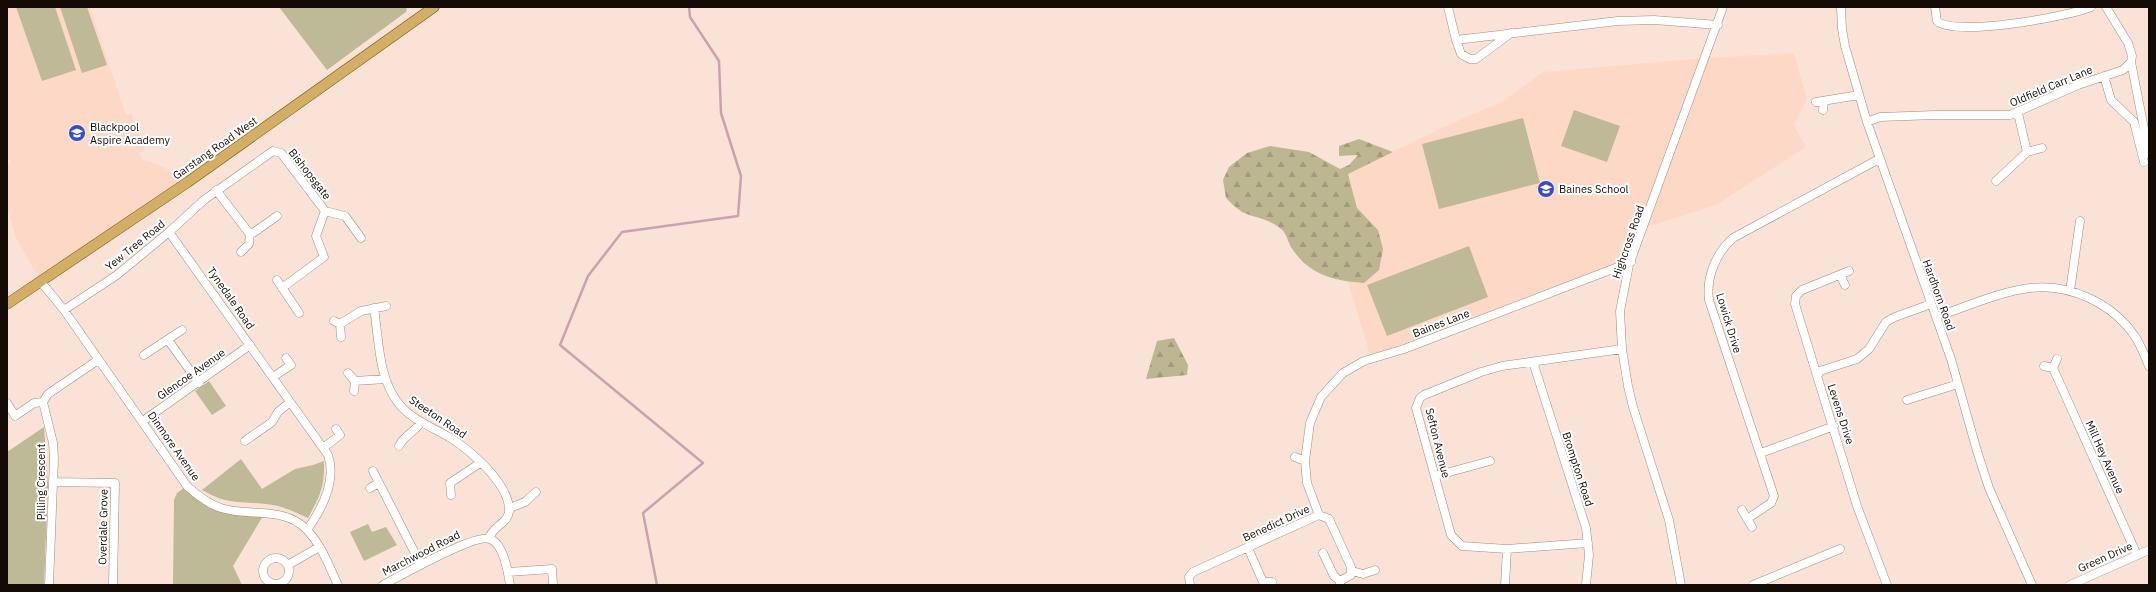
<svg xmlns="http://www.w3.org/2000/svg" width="2156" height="592" font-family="'IBM Plex Sans',sans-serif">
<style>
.built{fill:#fed8c6}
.green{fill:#beb996}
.forest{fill:url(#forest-firs)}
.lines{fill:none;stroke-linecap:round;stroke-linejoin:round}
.stream{stroke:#c9a2b2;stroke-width:2.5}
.minor-casing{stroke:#a5887b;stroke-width:9}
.major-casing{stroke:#7d5202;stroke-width:11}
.minor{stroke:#fff;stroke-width:8}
.major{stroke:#d3ae66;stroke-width:10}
.labels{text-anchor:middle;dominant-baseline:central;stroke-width:4;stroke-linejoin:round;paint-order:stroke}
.street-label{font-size:11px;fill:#140a06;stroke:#fff}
.poi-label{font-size:11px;fill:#140a06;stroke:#fff;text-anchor:start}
</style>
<defs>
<pattern id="forest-firs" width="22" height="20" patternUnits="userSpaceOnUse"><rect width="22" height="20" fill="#bcb691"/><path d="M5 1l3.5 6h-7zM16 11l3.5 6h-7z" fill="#a19b7c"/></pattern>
</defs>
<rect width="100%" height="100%" fill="#fbe2d7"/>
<path class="built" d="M7 7H90L126 115 131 113 145 151 139 153 142 159 164 167 175 176 188 182 41 282 16 238 7 207V165L11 164 10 159 7 160Z
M1794 53 1807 99 1794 125 1806 147 1716 205 1644 228 1633 257 1387 350 1370 355 1348 282H1364L1378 230 1357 208 1348 173 1446 126 1503 101 1543 72 1706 58Z"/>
<path class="green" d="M16 7H55L76 70 42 81Z
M60 7H87L107 65 82 73Z
M279 7H407L406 12 327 70Z
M1574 110 1620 126 1607 162 1561 146Z
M1523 118 1540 183 1439 209 1422 144Z
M1469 246 1488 297 1387 336 1367 285Z
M209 381 226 406 212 415 195 391Z
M44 427 48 485 44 585H7V452Z
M241 459 262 489 295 469 313 465 324 461C325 486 320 496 308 518 297 513 285 507 273 505 243 500 231 507 202 490Z
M185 487C201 509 237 510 263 516L233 566 242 585H173L174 500 177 493Z
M368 524 372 532 386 527 397 545 364 561 350 532Z"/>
<path class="forest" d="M1359 139 1393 152 1348 174 1357 208 1378 230 1383 249 1379 270 1364 283C1335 281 1310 275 1293 250 1288 244 1287 233 1281 229 1270 219 1255 218 1242 212 1236 208 1231 203 1226 198L1223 180 1229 167 1247 153 1270 146 1309 152 1340 169 1349 165 1358 155 1339 156V146Z
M1174 338 1188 365 1187 375 1146 379 1157 341Z"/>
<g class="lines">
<path class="stream" d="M657 585 643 513 703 463 560 345 588 276 622 232 738 216 741 176 721 113 719 61 690 17 689 7"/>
<g class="minor-casing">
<path id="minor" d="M1448 7 1456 40 1618 21 1654 20 1718 25
M1841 7 1842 29 1845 46 1867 122 1951 359 1977 451 1989 488 2032 585
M1935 7 1937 21C1955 37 2067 17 2091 7
M1456 40 1461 54 1470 59H1476L1511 33
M2131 62 2149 154
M2104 76 2111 100 2134 122 2144 162
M1816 102 1859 95
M1823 110 1824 101
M1867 122 1880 117 1935 115H2010L2078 85 2123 70 2131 62 2132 56 2128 43 2106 7
M2027 152 2042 148
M1996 181 2027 152 2018 113
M216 190 249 233H253L277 216
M325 211 345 216 361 238
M169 232 328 455C337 481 322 509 307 530
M241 252 249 244 250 233
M1849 271 1802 290 1796 296 1795 304 1857 506 1887 585
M1840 275 1845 285
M277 280 299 313
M41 282 64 310 187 486C197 495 208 504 221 508 248 517 283 506 306 529 321 544 329 566 338 585
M282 288 324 257 316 236 325 211
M2070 291 2080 221
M374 308C379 340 378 378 399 404 412 420 432 427 449 437 470 450 506 481 509 507 511 523 493 525 489 538
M64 310 117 275 169 232 204 200 273 151 281 153 325 211
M1936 317C1966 307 1998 292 2030 288 2070 283 2114 304 2136 338 2141 346 2145 356 2149 366
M334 321 340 324 361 311 386 306
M340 324 341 337
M168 340 199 383
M144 355 182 330
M2057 359 2053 368 2137 555
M1533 362 1586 528 1589 555 1586 585
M2044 366 2053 368
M348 373 355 381
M1818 375 1820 371 1857 359 1869 349 1886 322 1895 317 1931 304
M273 377 291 365 286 358
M354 391 355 381 385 379
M1907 400 1958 384
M7 403 15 416 34 403 43 402
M143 421 250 345
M245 441 272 422 278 412 290 402
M399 446C404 435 413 434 421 422
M323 448 340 435 336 429
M1761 453 1834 426
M1295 457 1305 461
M373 471 421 565
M1435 476 1490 461
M53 482 115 483 113 585
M370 488 379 483
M451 495 450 483 480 463
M510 508 525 502 536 492
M1742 510 1752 527
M1319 515 1307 483 1305 461 1310 423 1321 397 1343 373 1364 361 1404 349 1631 262
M1747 519 1771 503 1774 496 1709 300C1706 277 1716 253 1733 238L1879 159
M1588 543 1507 549 1462 546 1451 535 1416 408 1420 398 1424 395 1481 372 1502 366 1622 349
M1248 548 1263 582H1272
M1323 553 1334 576 1340 581V585
M263 571a13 13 0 1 1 26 0a13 13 0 1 1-26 0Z
M288 565 319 547
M1352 571 1363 574 1375 570
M508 572 552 569 553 585
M49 585 54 458 53 443 43 402 48 394 98 360
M383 585C400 576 476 533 490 539 504 544 508 572 510 585
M1190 585 1189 577 1193 572 1319 515 1329 519 1351 567V575L1340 581
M1505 585 1507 549
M1681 585 1669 520 1633 407 1628 386 1622 349 1620 311 1629 265 1723 7
M1753 585 1840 549
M2070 585 2149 550"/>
</g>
<g class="major-casing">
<path id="major" d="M7 304 188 182 434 7"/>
</g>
<use href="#minor" class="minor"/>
<use href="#major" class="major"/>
</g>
<defs>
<g id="school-disc" transform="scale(0.9)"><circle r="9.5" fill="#384dbf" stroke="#fff"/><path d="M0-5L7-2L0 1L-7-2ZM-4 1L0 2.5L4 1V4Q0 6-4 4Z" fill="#fff"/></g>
</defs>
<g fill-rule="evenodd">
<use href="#school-disc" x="77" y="133"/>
<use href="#school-disc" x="1546" y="189"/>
</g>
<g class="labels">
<g class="street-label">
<text transform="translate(2051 86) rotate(-23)">Oldfield Carr Lane</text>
<text transform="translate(215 148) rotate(-35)">Garstang Road West</text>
<text transform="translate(310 174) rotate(52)">Bishopsgate</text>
<text transform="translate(1628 242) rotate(-71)">Highcross Road</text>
<text transform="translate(135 245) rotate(-39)">Yew Tree Road</text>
<text transform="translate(1939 295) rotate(70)">Hardhorn Road</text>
<text transform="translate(231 298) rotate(55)">Tynedale Road</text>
<text transform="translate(1441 323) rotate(-21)">Baines Lane</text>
<text transform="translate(1729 323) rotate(73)">Lowick Drive</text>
<text transform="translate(191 374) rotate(-35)">Glencoe Avenue</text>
<text transform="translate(1841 414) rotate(72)">Levens Drive</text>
<text transform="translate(438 417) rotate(34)">Steeton Road</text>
<text transform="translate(1438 443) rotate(76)">Sefton Avenue</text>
<text transform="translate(174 446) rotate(55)">Dinmore Avenue</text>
<text transform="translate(2105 457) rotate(66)">Mill Hey Avenue</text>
<text transform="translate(1578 469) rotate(72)">Brompton Road</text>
<text transform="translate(41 482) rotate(-90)">Pilling Crescent</text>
<text transform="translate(1276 523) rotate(-25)">Benedict Drive</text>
<text transform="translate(103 527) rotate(-89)">Overdale Grove</text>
<text transform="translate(421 553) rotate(-27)">Marchwood Road</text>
<text transform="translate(2105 557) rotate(-24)">Green Drive</text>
</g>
<g class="poi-label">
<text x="90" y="127">Blackpool<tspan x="90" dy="13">Aspire Academy</tspan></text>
<text x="1559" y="189">Baines School</text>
</g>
</g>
<rect width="2156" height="592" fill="none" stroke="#140a06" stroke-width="16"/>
</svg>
